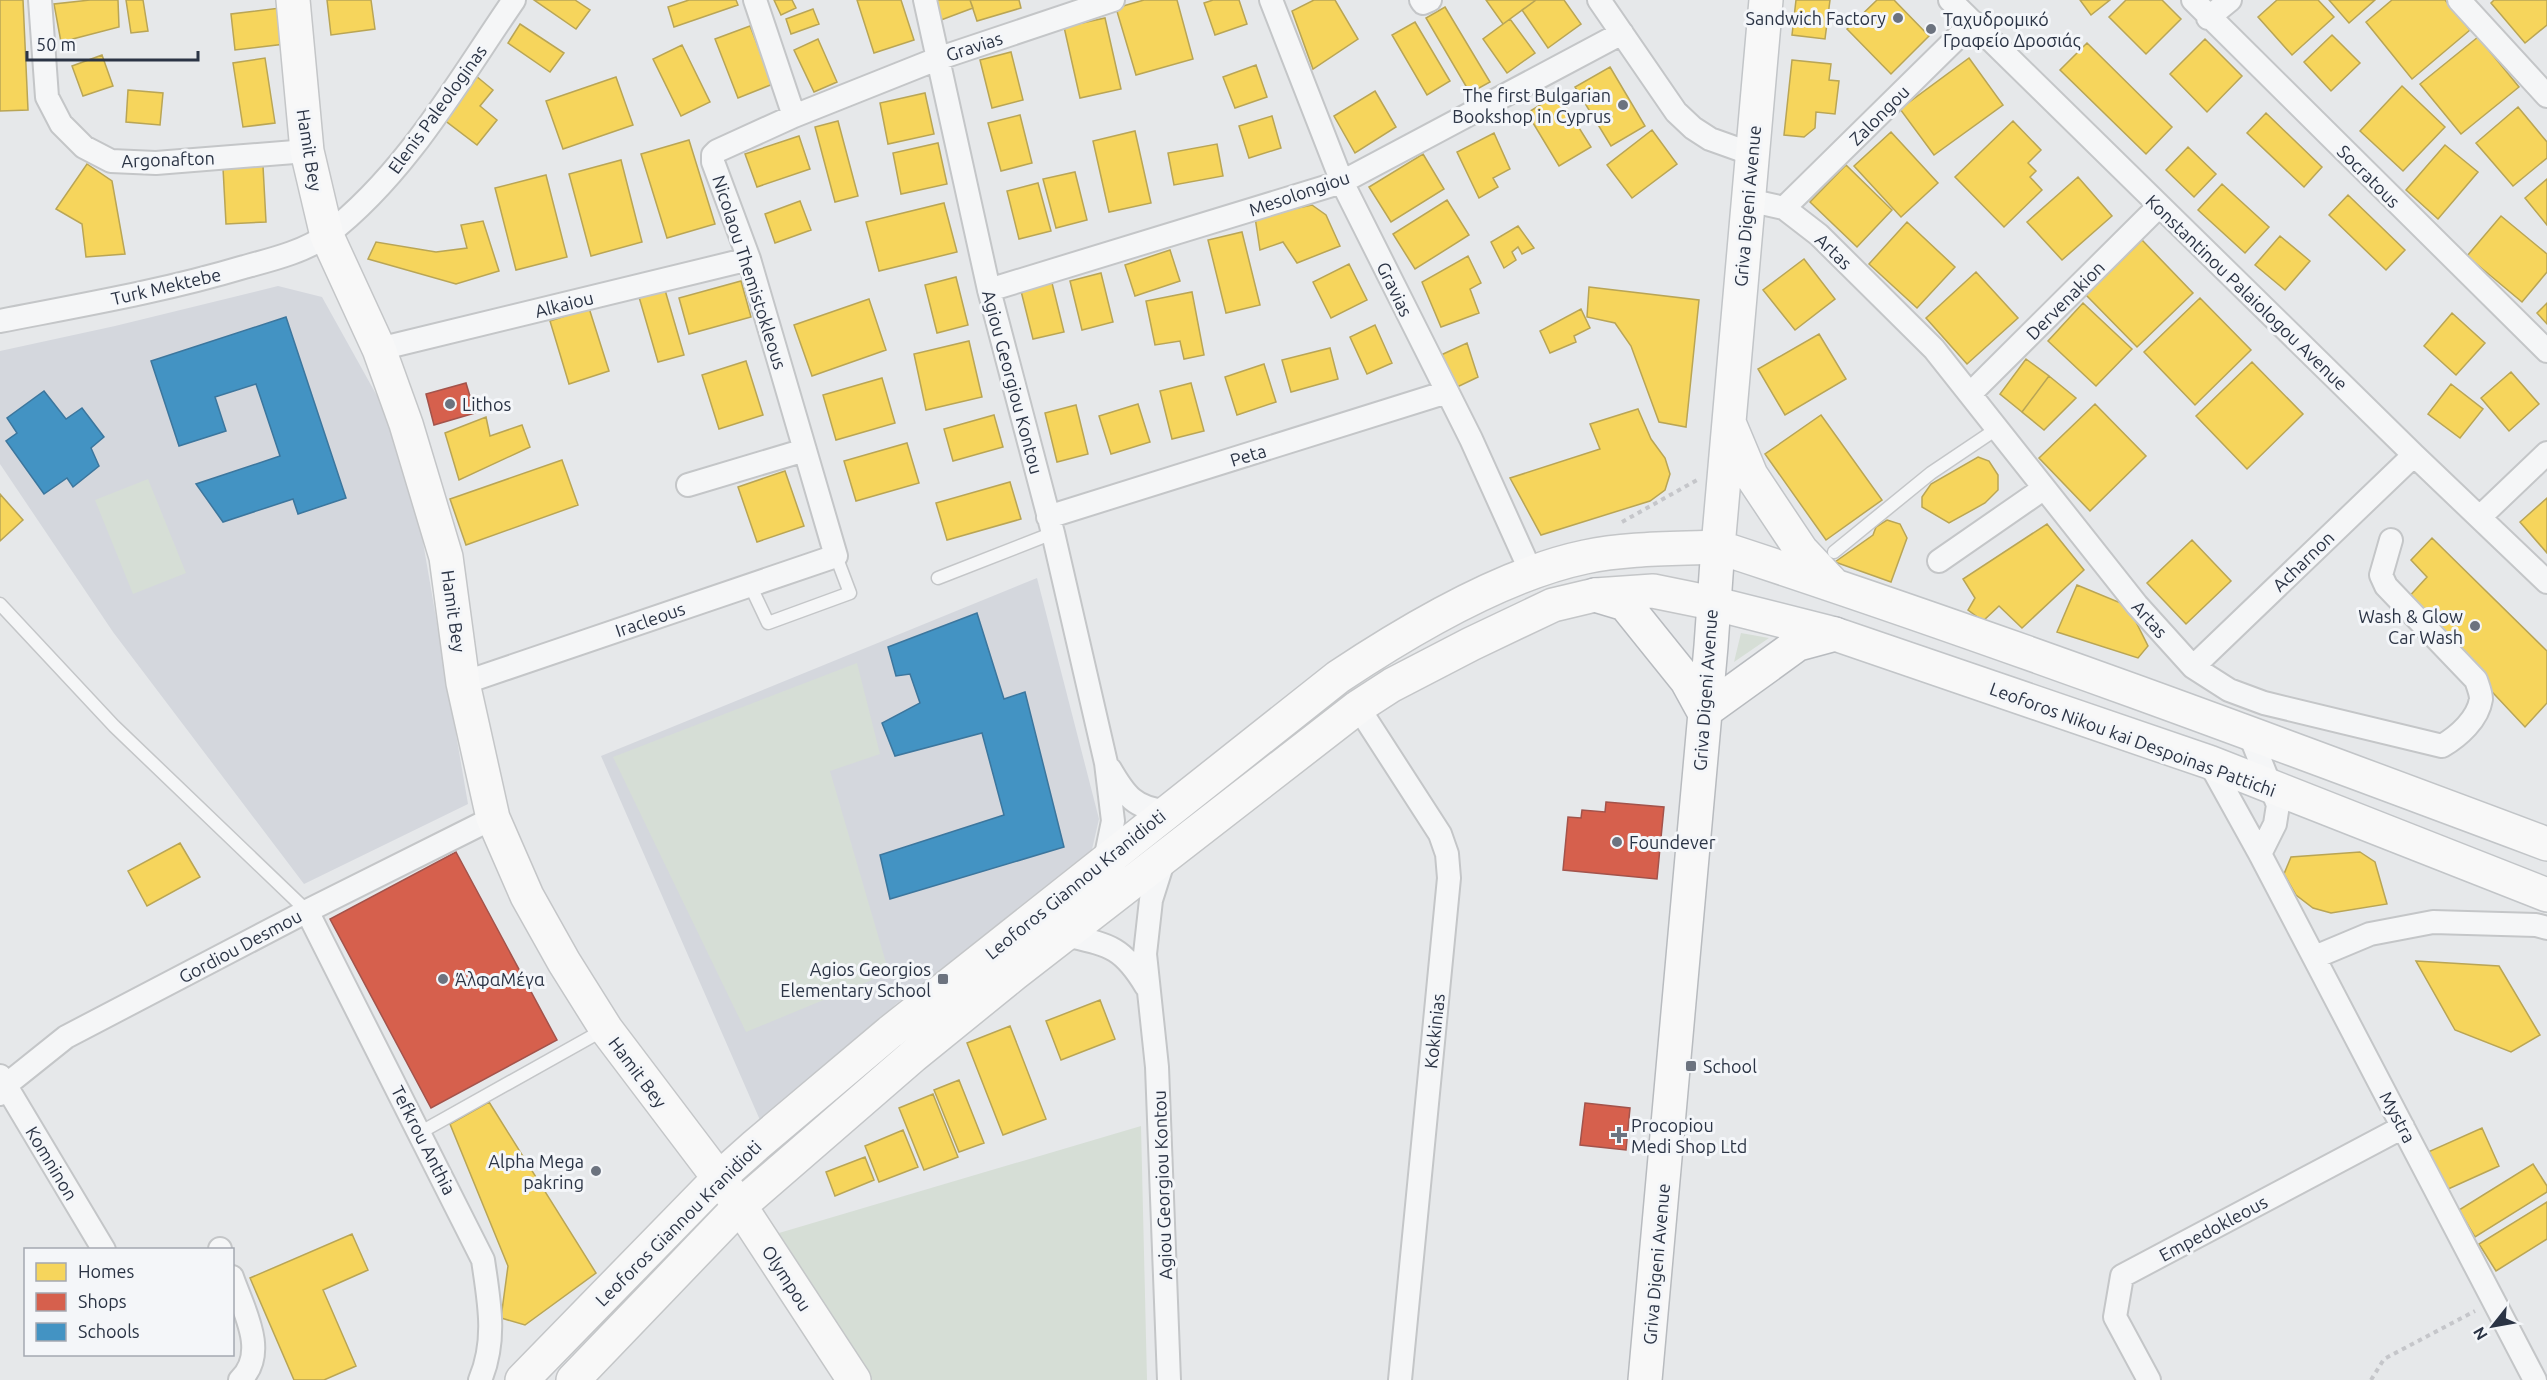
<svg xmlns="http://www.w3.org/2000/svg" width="2547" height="1380" font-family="Ubuntu,sans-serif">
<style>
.built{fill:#d4d7dd}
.green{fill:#d6ded6}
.homes{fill:#f6d55c;stroke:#b9a555;stroke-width:1.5}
.shops{fill:#d6604d;stroke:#a3534b;stroke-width:1.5}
.schools{fill:#4393c3;stroke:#3c769d;stroke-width:1.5}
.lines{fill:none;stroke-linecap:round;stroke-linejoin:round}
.lane-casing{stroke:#c4c6c8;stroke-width:15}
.street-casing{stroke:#c4c6c8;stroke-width:26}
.secondary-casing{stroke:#c4c6c8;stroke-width:36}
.primary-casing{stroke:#c2c5c8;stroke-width:36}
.highway-casing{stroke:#b8bbbf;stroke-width:36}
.path{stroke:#c5c6ca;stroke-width:4;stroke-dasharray:4.5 4.5;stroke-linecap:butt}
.lane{stroke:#f5f6f7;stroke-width:12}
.street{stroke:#f5f6f7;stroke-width:22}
.secondary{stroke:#f8f8f8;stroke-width:33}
.primary{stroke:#f8f8f8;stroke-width:33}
.highway{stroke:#f8f8f8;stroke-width:33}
.poi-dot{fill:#6c737f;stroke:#f4f6f9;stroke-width:2}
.labels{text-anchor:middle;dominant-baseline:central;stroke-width:6;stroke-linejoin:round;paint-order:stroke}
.poi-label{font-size:18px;fill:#2b3445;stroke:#f4f6f9;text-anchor:start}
.street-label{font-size:18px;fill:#2b3445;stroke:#f4f6f9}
</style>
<rect width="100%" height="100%" fill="#e6e8ea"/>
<path class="built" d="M278 286 322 297 381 403 418 513 468 804 304 884 113 632 0 464V351L115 326Z
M1037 578 1099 819 1090 858 896 1004 763 1127 601 756Z"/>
<path class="green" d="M148 479 186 573 133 594 95 500Z
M1741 633 1769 638 1734 662Z
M857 663 880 754 830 771 889 973 746 1032 613 757Z
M1141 1126 1147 1380H872L779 1233Z"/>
<path class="homes" d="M0 0H23L28 110 0 111Z
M90 0H118L119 27 61 42 54 4Z
M126 0H143L148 31 131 33Z
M327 0H371L375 29 331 35Z
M534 0H575L590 10 576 29Z
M689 0H736L738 5 674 27 668 7Z
M774 0H792L796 8 781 15Z
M857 0H901L914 40 874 53Z
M934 0H970L973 8 941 20Z
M970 0H1019L1021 8 977 21Z
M1144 0H1177L1193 59 1136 75 1116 8Z
M1213 0H1239L1247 24 1215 35 1204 3Z
M1314 0H1335L1358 39 1313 69 1292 11Z
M1486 0H1536L1503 24Z
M1536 0H1564L1581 24 1548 48 1522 10Z
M1796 0H1830L1825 39 1792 35Z
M1877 0H1894L1929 36 1891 74 1847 29Z
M2080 0H2110L2091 15Z
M2126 0H2162L2181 19 2146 54 2109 17Z
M2277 0H2318L2334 17 2292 55 2258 17Z
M2329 0H2375L2349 23Z
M2392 0H2445L2470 30 2412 79 2366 22Z
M2494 0H2547V25L2525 43 2491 3Z
M1445 7 1490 82 1470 93 1426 18Z
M280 8 285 44 235 50 231 14Z
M813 9 819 24 791 34 786 19Z
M1105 18 1121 89 1080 98 1064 27Z
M1510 19 1535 53 1507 73 1483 39Z
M1415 22 1450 81 1427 95 1392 35Z
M520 24 564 53 550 72 508 43Z
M750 26 773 84 738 98 715 39Z
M2332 35 2360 63 2331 91 2304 62Z
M2478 37 2519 87 2461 134 2420 84Z
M818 39 837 82 814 92 794 50Z
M2205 39 2242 76 2207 112 2170 74Z
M2087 43 2172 127 2146 154 2060 70Z
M682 45 710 102 681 116 653 59Z
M1011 52 1023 100 992 108 980 60Z
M102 55 113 86 83 96 72 66Z
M265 58 275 123 243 127 233 63Z
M1969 58 2003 105 1934 155 1900 109Z
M1792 60 1831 64 1829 80 1839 81 1835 114 1816 112 1815 128 1804 137 1784 135Z
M1256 65 1267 97 1235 108 1223 77Z
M1610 67 1645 126 1611 146 1575 87Z
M476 76 493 90 480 106 497 120 477 145 443 119Z
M616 77 633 125 563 149 546 101Z
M2402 86 2445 127 2403 171 2360 131Z
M128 90 163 93 160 125 126 122Z
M1375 91 1396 127 1355 153 1334 116Z
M925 93 934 134 888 144 880 103Z
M1558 94 1591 147 1559 166 1527 113Z
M2518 107 2547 142V158L2513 186 2476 143Z
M2266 113 2322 167 2304 187 2247 133Z
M1020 115 1032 163 1001 171 988 123Z
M1272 116 1281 148 1249 158 1239 126Z
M838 121 858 196 835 202 815 127Z
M2013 121 2041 150 2028 163 2036 171 2030 177 2042 190 2004 227 1955 177Z
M1652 130 1677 164 1632 198 1607 165Z
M1135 131 1151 203 1109 212 1093 141Z
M1891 132 1938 183 1901 217 1854 166Z
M1494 133 1510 169 1493 178 1498 187 1479 198 1457 152Z
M799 136 810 169 757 187 745 154Z
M689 140 715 224 667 238 641 154Z
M938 143 947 184 901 194 893 153Z
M1217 144 1223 176 1174 185 1168 153Z
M2445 145 2478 172 2438 219 2406 190Z
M2188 147 2216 174 2194 197 2166 170Z
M1423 154 1444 189 1391 222 1369 187Z
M621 160 642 242 591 256 569 174Z
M87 164 112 181 125 254 86 257 82 224 56 209Z
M1846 165 1892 210 1857 247 1810 202Z
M263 166 266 222 226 224 223 168Z
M1075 172 1087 220 1056 228 1043 179Z
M546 175 567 257 516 270 495 188Z
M2078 177 2112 216 2062 260 2027 222Z
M2547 179V225L2525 198Z
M1038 183 1051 231 1019 239 1007 191Z
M2222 184 2269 227 2245 253 2198 210Z
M2348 195 2405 250 2386 270 2329 215Z
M1447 200 1469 235 1415 269 1393 234Z
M800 201 811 230 775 243 765 214Z
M944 203 957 252 879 271 866 222Z
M1312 205 1326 215 1340 246 1297 263 1283 242 1260 250 1255 217Z
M2501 216 2547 254V272L2522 302 2467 256Z
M483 221 499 271 456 284 368 259 376 242 436 252 467 248 461 225Z
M1907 222 1955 267 1917 308 1869 264Z
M1518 226 1534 248 1522 254 1518 247 1512 252 1516 260 1504 268 1491 242Z
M1242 232 1260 305 1226 313 1208 240Z
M2280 236 2310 261 2285 290 2255 265Z
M2142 240 2193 293 2137 347 2086 295Z
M1170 250 1180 281 1135 296 1125 265Z
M1468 256 1481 283 1470 289 1479 313 1441 327 1422 282Z
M1804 259 1835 299 1795 330 1763 290Z
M1349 264 1367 300 1331 318 1313 282Z
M1976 272 2018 318 1967 364 1926 318Z
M1101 273 1113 322 1082 330 1070 281Z
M956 277 968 325 937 333 925 285Z
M741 281 751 317 689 334 679 298Z
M1052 283 1064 332 1033 339 1021 291Z
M1589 287 1699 300 1686 427 1659 422 1631 346 1615 323 1587 317Z
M665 290 684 355 658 362 639 297Z
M1192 292 1204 355 1184 359 1180 341 1155 345 1146 301Z
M2200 298 2251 350 2195 405 2144 352Z
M869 299 886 350 812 376 794 325Z
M2083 303 2132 349 2096 386 2048 341Z
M2547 303V324L2537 313Z
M589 308 609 371 569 384 550 321Z
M1581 309 1590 328 1574 336 1576 342 1550 353 1540 331Z
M2452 313 2485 343 2456 375 2424 346Z
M1375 325 1392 363 1367 374 1350 337Z
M1819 334 1846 379 1785 415 1758 369Z
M969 341 982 397 926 410 914 354Z
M1467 343 1478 377 1453 389 1441 355Z
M1330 348 1338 379 1291 392 1282 360Z
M2026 359 2049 376 2022 412 2000 394Z
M746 361 763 415 719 429 702 375Z
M2252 362 2303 414 2247 469 2196 416Z
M1264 364 1276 402 1237 415 1225 377Z
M2511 372 2539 404 2509 431 2481 398Z
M2049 376 2076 398 2044 430 2022 412Z
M882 378 895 423 836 440 823 395Z
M1191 383 1204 431 1172 439 1160 391Z
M2451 384 2483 409 2460 438 2428 414Z
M1138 404 1150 442 1111 454 1099 416Z
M2095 404 2146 456 2090 511 2039 458Z
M1076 405 1088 454 1057 462 1045 413Z
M1638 409 1651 439 1665 458 1670 474 1665 490 1650 501 1541 535 1510 478 1600 449 1590 424Z
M994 415 1003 447 953 461 944 429Z
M1821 415 1882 500 1826 540 1765 454Z
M486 417 490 436 522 425 530 447 459 480 445 433Z
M907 443 919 483 856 501 844 461Z
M1978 457 1989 461 1998 475V490L1985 503 1949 523 1922 507V497L1931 484Z
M562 460 578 505 466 545 450 499Z
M785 471 804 526 757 542 738 487Z
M1010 482 1021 519 947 540 936 503Z
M0 494 23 520 0 541Z
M2547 498V553L2520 522Z
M1887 520 1900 524 1907 538 1891 582 1835 562 1873 535 1876 527Z
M2047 524 2084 570 2022 628 1999 606 1983 621 1968 610 1975 598 1963 579Z
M2432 538 2547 651V703L2525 727 2406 600 2427 577 2411 560Z
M2192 540 2231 581 2186 624 2147 583Z
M2077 585 2128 606 2148 646 2138 658 2057 632Z
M180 843 200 877 147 906 128 871Z
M2360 852 2375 862 2387 904 2331 913 2313 908 2296 895 2284 874 2291 857Z
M2416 961 2499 966 2540 1035 2511 1052 2455 1030Z
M1100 1000 1115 1039 1061 1060 1046 1021Z
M1010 1026 1046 1119 1003 1135 967 1043Z
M959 1080 984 1143 959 1152 934 1090Z
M933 1094 958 1157 924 1170 899 1108Z
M489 1102 596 1273 525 1325 501 1318 508 1266 450 1124Z
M2482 1128 2499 1166 2446 1190 2428 1152Z
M903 1130 918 1167 879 1182 865 1146Z
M865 1157 874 1180 835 1196 826 1172Z
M2533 1164 2547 1186V1192L2475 1237 2459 1210Z
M2547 1202V1239L2496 1271 2479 1244Z
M352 1234 368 1270 323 1290 356 1366 324 1380H294L250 1278Z"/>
<path class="shops" d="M466 383 475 413 434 425 426 394Z
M1606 802 1664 807 1657 879 1563 870 1568 817 1581 818 1582 810 1605 812Z
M456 852 557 1040 431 1108 330 919Z
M1585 1103 1630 1108 1626 1150 1580 1145Z"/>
<path class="schools" d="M286 317 346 498 298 514 293 499 223 522 196 484 280 456 256 384 215 397 226 431 179 446 151 361Z
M44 391 66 419 82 408 104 437 91 448 99 466 73 487 67 478 44 494 6 441 17 433 7 418Z
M977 613 1004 699 1025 692 1064 847 890 899 880 855 1004 815 982 733 895 756 882 723 920 703 910 674 896 676 888 647Z"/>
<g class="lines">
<g class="lane-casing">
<path id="lane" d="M1834 552 1931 473 1998 428
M938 578 1053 533
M750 585 768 623 850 593 836 556
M0 604 114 726 307 911
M421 1132 605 1029"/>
</g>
<g class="street-casing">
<path id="street" d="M40 0 47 97 61 124 84 147 111 161 156 163 307 151
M755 0 794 116
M925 0 989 290 1053 533 1106 763 1113 821 1105 860
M1271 0 1342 182 1471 439 1531 572
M1421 0 1423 3 1430 0
M1599 0 1676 112 1693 128 1710 139 1752 154
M1950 0 2414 455 2547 582
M2193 0 2547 351
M2459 0 2547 96
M2208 18 2230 0
M1748 200 1784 208 1819 235 1934 349 2137 605 2193 667 2229 690 2264 703 2442 746C2459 736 2478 719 2481 699 2481 693 2478 686 2476 680L2386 586 2381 575 2391 540
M1784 208 1973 22
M989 290 1342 182 1622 33
M0 321C82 305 164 291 244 267 270 260 307 251 328 234 407 173 458 81 514 0
M379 349 749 259
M1971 393 2159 206
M688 485 805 450
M1048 517 1447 392
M2480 517 2547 453
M1939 561 2043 489
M2193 667 2414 455
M463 683 836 556 749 259 713 162V155L717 151 794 116 937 59 1113 0
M1358 707 1440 834 1447 854 1449 878 1400 1380
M2249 733 2278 805 2275 824 2260 854
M2209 762 2260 854 2535 1380
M1110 769C1125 795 1135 809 1166 811
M1164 859 1151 900 1145 954 1157 1067 1169 1380
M307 911 483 1260C489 1301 497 1340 480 1380
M1065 935C1109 945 1122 946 1146 986
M2315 957 2370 934 2433 922 2536 925 2547 928
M0 1076 104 1250
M0 1094 6 1085 66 1037 307 911 493 818
M220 1249V1250
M232 1277C243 1309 269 1353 240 1380
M2149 1380 2115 1317 2122 1276 2403 1127"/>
</g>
<g class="secondary-casing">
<path id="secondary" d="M293 0 307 151 327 236 379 349 406 424 446 557 463 683 493 818 527 896 564 962 606 1029 740 1206 854 1380
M522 1380 719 1178 756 1145 890 1032 1338 677C1407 631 1504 574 1585 557 1628 548 1674 549 1718 547
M573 1380 740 1206 913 1056 1014 974 1358 707 1392 685 1471 644 1553 605 1595 595 1653 591 1712 603"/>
</g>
<g class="primary-casing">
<path id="primary" d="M1766 0 1718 547C1997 638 2272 741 2547 844
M1730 425 1751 475 1801 550 1833 584
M1712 603 1835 634 2209 762 2547 895"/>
</g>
<g class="highway-casing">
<path id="highway" d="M1595 595 1625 604 1687 681 1704 712
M1704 712 1798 644 1835 634
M1645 1380 1711 646 1718 547"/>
</g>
<path class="path" d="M1622 522 1697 480
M2371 1380 2384 1359 2475 1311"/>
<use href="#lane" class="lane"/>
<use href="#street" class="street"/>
<use href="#secondary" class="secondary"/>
<use href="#primary" class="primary"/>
<use href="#highway" class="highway"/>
</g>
<g class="poi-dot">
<circle cx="1898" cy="18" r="6"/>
<circle cx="1931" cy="29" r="6"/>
<circle cx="1623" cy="105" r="6"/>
<circle cx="450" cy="404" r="6"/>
<circle cx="2475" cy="626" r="6"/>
<circle cx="1617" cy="842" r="6"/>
<circle cx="443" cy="979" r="6"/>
<rect x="937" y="973" width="12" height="12" rx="3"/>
<rect x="1685" y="1060" width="12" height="12" rx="3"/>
<path d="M1616 1126h6v6h6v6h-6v6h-6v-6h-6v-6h6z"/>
<circle cx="596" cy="1171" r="6"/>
</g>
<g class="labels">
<g class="poi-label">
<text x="1886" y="18" text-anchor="end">Sandwich Factory</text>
<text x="1943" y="19">Ταχυδρομικό<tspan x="1943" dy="21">Γραφείο Δροσιάς</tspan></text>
<text x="1611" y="95" text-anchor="end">The first Bulgarian<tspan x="1611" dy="21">Bookshop in Cyprus</tspan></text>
<text x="462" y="404">Lithos</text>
<text x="2463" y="616" text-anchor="end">Wash &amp; Glow<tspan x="2463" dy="21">Car Wash</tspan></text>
<text x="1629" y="842">Foundever</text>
<text x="931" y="969" text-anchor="end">Agios Georgios<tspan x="931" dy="21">Elementary School</tspan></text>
<text x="455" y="979">ΆλφαΜέγα</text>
<text x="1703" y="1066">School</text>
<text x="1631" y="1125">Procopiou<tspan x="1631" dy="21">Medi Shop Ltd</tspan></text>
<text x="584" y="1161" text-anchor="end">Alpha Mega<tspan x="584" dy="21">pakring</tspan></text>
</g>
<g class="street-label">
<text transform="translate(974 46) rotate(-18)">Gravias</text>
<text transform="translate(437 109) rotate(-54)">Elenis Paleologinas</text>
<text transform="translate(1879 115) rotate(-45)">Zalongou</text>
<text transform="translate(310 150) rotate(81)">Hamit Bey</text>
<text transform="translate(168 159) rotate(-2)">Argonafton</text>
<text transform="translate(2369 176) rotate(45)">Socratous</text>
<text transform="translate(1299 193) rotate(-19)">Mesolongiou</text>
<text transform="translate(1747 206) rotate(-85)">Griva Digeni Avenue</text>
<text transform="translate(1834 251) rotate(44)">Artas</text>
<text transform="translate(750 272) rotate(72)">Nicolaou Themistokleous</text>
<text transform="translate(166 286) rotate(-13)">Turk Mektebe</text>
<text transform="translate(1395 289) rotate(64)">Gravias</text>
<text transform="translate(2247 292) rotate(44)">Konstantinou Palaiologou Avenue</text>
<text transform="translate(2065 300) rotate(-45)">Dervenakion</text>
<text transform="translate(564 304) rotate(-14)">Alkaiou</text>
<text transform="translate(1013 382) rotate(75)">Agiou Georgiou Kontou</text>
<text transform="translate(1248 455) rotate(-17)">Peta</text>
<text transform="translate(2303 561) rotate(-44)">Acharnon</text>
<text transform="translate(454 611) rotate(82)">Hamit Bey</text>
<text transform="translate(650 619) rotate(-19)">Iracleous</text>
<text transform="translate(2150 619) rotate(48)">Artas</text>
<text transform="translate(1705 690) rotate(-86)">Griva Digeni Avenue</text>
<text transform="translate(2133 739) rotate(20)">Leoforos Nikou kai Despoinas Pattichi</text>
<text transform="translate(1075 884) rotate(-39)">Leoforos Giannou Kranidioti</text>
<text transform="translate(240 946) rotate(-28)">Gordiou Desmou</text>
<text transform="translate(1434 1031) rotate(-84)">Kokkinias</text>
<text transform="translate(638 1072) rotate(53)">Hamit Bey</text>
<text transform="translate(2398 1117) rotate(62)">Mystra</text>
<text transform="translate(424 1140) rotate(63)">Tefkrou Anthia</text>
<text transform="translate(52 1163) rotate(59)">Komninon</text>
<text transform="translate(1162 1185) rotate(-92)">Agiou Georgiou Kontou</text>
<text transform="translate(678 1223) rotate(-45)">Leoforos Giannou Kranidioti</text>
<text transform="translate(2213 1228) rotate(-28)">Empedokleous</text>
<text transform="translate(1656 1264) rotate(-85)">Griva Digeni Avenue</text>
<text transform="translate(787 1278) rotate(57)">Olympou</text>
</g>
</g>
<rect x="24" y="1248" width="210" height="108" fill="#f4f6f9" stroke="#a4a8b1" stroke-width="1.5"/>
<rect x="36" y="1263" width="30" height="18" fill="#f6d55c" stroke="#a4a8b1" stroke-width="1.5"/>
<text x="78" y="1278" font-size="18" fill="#2b3445">Homes</text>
<rect x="36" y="1293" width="30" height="18" fill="#d6604d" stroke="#a4a8b1" stroke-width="1.5"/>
<text x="78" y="1308" font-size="18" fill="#2b3445">Shops</text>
<rect x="36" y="1323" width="30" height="18" fill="#4393c3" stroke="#a4a8b1" stroke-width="1.5"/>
<text x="78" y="1338" font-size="18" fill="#2b3445">Schools</text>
<g transform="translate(2493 1326) rotate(239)" stroke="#f4f6f9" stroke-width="4.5" paint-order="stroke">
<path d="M0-4.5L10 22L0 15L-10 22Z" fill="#2b3445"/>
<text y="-9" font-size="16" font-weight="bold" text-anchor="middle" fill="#2b3445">N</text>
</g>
<path d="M27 51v9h171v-9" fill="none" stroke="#2b3445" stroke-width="3"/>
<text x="36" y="51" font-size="18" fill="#2b3445" stroke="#f4f6f9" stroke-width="4.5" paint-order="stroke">50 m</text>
</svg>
